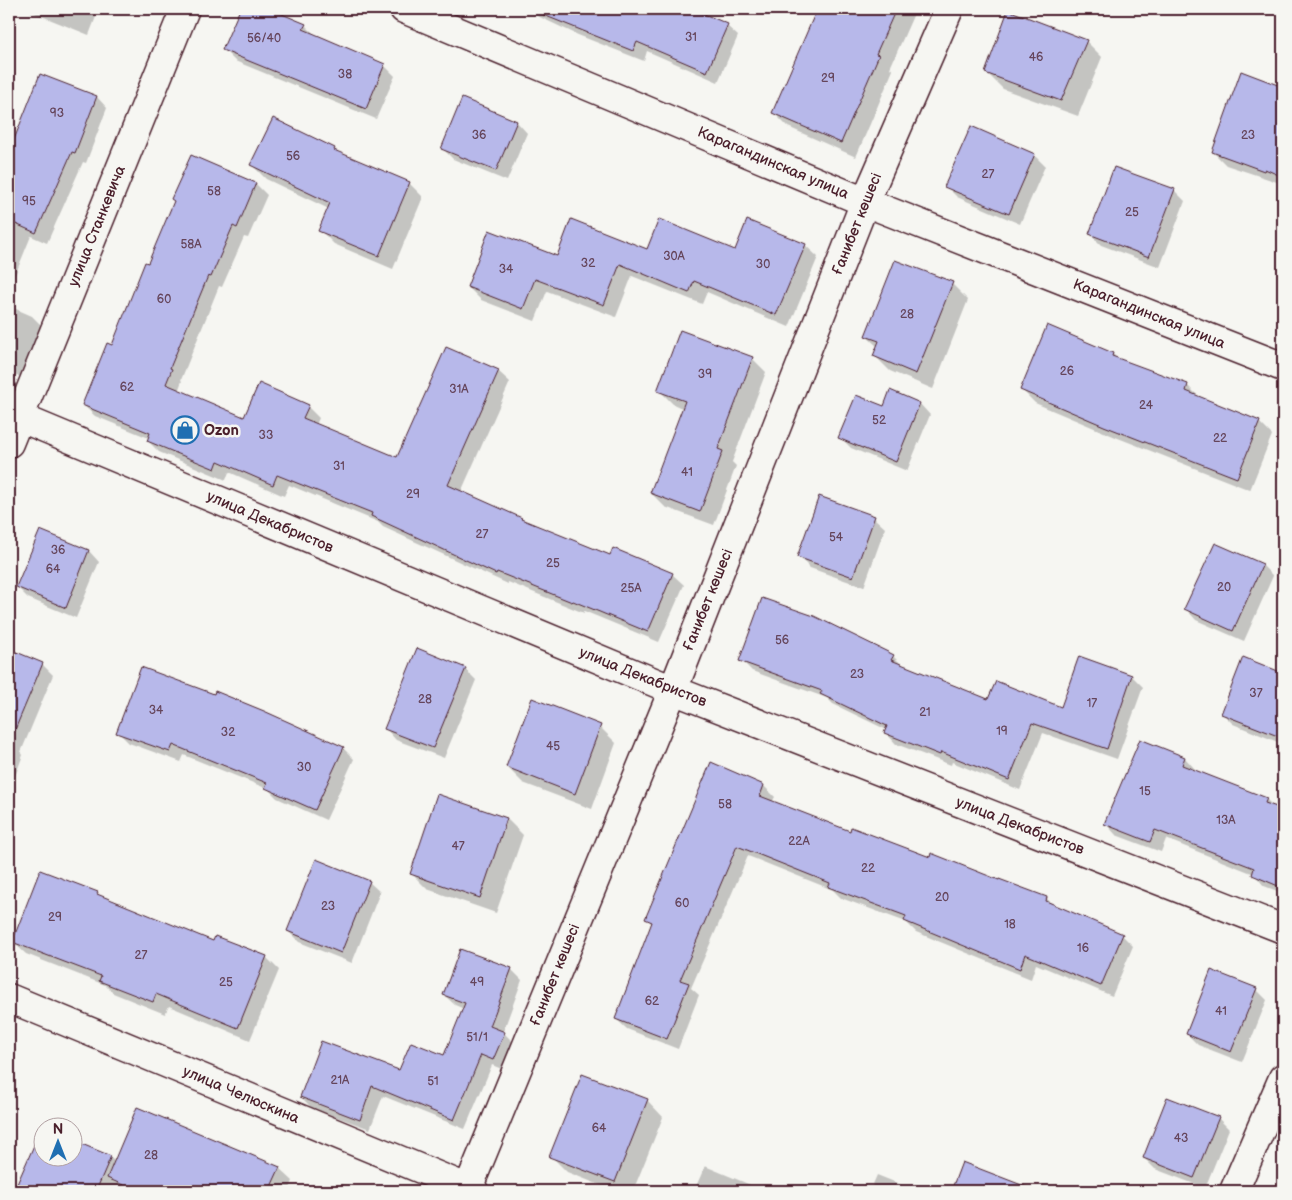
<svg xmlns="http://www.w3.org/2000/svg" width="1292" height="1200" font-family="'Balsamiq Sans',sans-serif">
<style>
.shadow{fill:#0003}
.building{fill:#b7b8ea;stroke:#4a1f2b}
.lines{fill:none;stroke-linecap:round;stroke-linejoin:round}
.minor-casing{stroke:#4a1f2b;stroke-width:31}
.minor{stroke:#f6f6f2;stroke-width:28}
.labels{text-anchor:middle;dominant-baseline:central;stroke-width:5;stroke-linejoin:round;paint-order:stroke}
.number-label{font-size:12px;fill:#65455b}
.street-label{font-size:15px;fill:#4a1f2b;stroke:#f6f6f2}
.poi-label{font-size:15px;font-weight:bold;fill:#4a1f2b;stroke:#f6f6f2;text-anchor:start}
</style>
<rect width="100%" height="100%" fill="#f6f6f2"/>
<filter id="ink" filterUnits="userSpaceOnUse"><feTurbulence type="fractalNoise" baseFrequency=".02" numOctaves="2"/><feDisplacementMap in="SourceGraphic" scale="10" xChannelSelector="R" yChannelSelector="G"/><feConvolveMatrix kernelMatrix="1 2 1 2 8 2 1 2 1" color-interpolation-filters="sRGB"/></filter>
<g filter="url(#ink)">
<path class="shadow" d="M24 9H99L89 35Z
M241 9H267L305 25 316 36 384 65 395 76 376 119 235 61 224 50Z
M526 9H689L727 26 738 36 718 82 647 51 644 61 578 35 529 12Z
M835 9H916L890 68 893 70 856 157 788 127 774 113 824 33Z
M1086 41 1102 57 1078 116 1003 89 987 73Z
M1242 73 1283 88V184L1226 165 1213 152Z
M40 76 97 97 107 108 86 163 83 162 47 243 31 236 9 290V155Z
M517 122 527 133 507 181 453 159 442 148Z
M334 149 339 154 409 183 423 197 393 269 334 244 320 230 329 209 266 179 252 165Z
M1034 155 1045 166 1020 224 957 197 946 186Z
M256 184 267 195 248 238 244 237 222 287 219 286 181 380 182 381 178 391 245 419 308 407 319 418 316 425 398 458 498 371 510 382 461 492 524 521 611 557 672 574 684 585 659 642 584 611V613L508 582V584L383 527 378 522 289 485 284 496 229 472 226 480 159 452 148 441 149 438 95 416 83 405 112 346 148 265Z
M1174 190 1185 201 1160 267 1101 245 1090 234Z
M805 245 818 257 789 327 707 292 702 304 632 276 616 317 547 291 535 321 481 300 468 287 647 250 735 252Z
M952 284 968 300 933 389 890 371 874 355 878 347 866 336Z
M9 306 32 316 43 327 21 377 9 371Z
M1113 354 1118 360 1187 385 1200 398 1259 422 1272 435 1250 490 1118 438 1035 403 1022 390Z
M752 358 766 372 732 462 736 466 714 525 665 507 651 493 684 409 673 404 659 390Z
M920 404 930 415 907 471 851 448 840 437 885 408Z
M874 518 885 528 864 587 810 568 799 557Z
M41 532 89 551 99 562 76 618 28 598 17 587Z
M1215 544 1262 565 1273 576 1244 641 1196 620 1186 609Z
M9 650 42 664 53 675 21 752 23 755 9 792Z
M893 656 904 667 989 701 1061 709 1080 657 1132 676 1143 687 1117 759 1043 733 1020 790 952 762 951 765 896 744 886 733 887 730 833 704 827 698 752 671 741 660Z
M1244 659 1283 675V744L1233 724 1222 713Z
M465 669 476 680 444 758 396 740 386 729Z
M600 727 616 743 592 809 523 783 507 767Z
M118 732 343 748 354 759 326 820 277 798 268 789 184 755 181 762 129 743Z
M1185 758 1195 769 1194 771 1266 799 1274 807 1283 811V893L1264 886 1254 874 1166 839 1161 852 1116 835 1106 824Z
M712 764 764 786 775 797 772 802 850 833 1000 881 1047 899 1055 906 1122 935 1133 946 1112 996 1036 964 1031 979 916 932 906 922 841 898 833 890 748 856 691 988 699 995 678 1049 627 1029 616 1019 652 924 647 918Z
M438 795 507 819 523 835 496 913 427 889 411 873Z
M369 882 380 892 352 963 299 942 288 931Z
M97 893 101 897 214 943 266 957 279 970 250 1040 169 1006 165 1014 113 993 105 985 26 954 13 942Z
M511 969 522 980 503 1032 515 1044 504 1070 492 1065 465 1129 383 1096 370 1129 312 1108 301 1097 400 1071 445 1057 464 1009 455 1005 444 995Z
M1256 989 1267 1000 1242 1062 1198 1045 1187 1034Z
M647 1100 663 1117 633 1191H615L567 1172 551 1156Z
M1218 1118 1229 1129 1205 1188 1155 1169 1144 1158Z
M42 1128V1158L110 1157 115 1162 279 1168 293 1181 289 1191H122L119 1189V1191H9V1181L16 1188Z
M963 1164 1017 1185 1023 1191H952Z
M705 1166 765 1191H694Z
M877 1175 917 1191H870Z
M342 1184 359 1191H339Z
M788 1187 799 1191H787Z"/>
<path class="building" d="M240 9H270L306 24 303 29 385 64 366 109 222 50Z
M531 9H692L728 24 707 72 637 42 633 51 531 10Z
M817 9H896L876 54 879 55 841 143 772 113Z
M1008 10 1087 40 1061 101 985 73Z
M1241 71 1283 87V177L1265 169 1264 171 1212 152Z
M40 74 97 96 75 153 72 152 36 233 9 221V152Z
M462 98 517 121 496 171 441 149Z
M273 118 335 148 334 150 410 182 379 256 318 231 330 203 250 165Z
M971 126 1035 154 1009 214 944 187Z
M191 155 256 183 237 228 233 226 211 277 208 276 170 368 172 369 166 384 244 417 259 383 309 405 303 418 397 457 446 347 499 370 448 485 522 518 521 519 610 555 613 548 673 573 648 632 573 601 572 602 497 572 496 574 371 516 372 513 277 475 273 485 218 461 215 469 147 441 150 433 82 405 107 343 112 345 145 262 148 263 174 201 171 199Z
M1114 167 1175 189 1149 257 1089 234Z
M571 219 647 249 659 219 735 250 747 220 806 244 776 315 694 281 689 293 620 264 604 305 535 279 523 309 467 287 489 230 557 256Z
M895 260 953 282 916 374 873 356 879 341 865 336Z
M1047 325 1113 353 1112 356 1188 384 1186 391 1260 421 1237 478 1104 426 1020 390Z
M680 330 753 357 718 449 723 451 700 512 650 493 685 401 657 391Z
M890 390 920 403 896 462 838 438 856 395 884 406Z
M819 496 875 516 853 577 797 557Z
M40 530 89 550 66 608 16 587Z
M1215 543 1263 564 1233 631 1184 609Z
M762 598 814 616 894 655 891 660 988 699 996 681 1061 707 1079 656 1132 675 1107 749 1032 723 1009 780 941 752 940 755 884 733 887 726 820 694 822 691 739 661Z
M417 648 466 668 433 748 384 729Z
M9 649 43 663 9 744Z
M1243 657 1283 673V738L1221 714Z
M141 667 214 694 215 691 264 711 344 747 315 810 265 788 267 783 173 745 170 752 116 733Z
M532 698 601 725 575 794 506 767Z
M1140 739 1185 757 1182 765 1267 798 1265 803 1283 809V888L1252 875 1254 868 1155 830 1150 842 1104 824Z
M711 762 764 785 760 796 850 831 851 827 930 857 931 853 999 880V879L1047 897 1046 901 1123 934 1101 986 1025 954 1020 969 904 921 906 916 828 887 830 883 737 846 680 980 689 983 667 1039 615 1019 652 922 645 919Z
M437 794 507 818 480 898 410 874Z
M316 859 370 881 341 953 287 931Z
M40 870 98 892 97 894 213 941 215 936 267 956 238 1028 156 994 153 1002 99 981 101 976 12 942Z
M460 949 512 968 490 1026 505 1032 493 1060 481 1055 454 1120 372 1086 360 1120 300 1097 321 1041 399 1070 411 1042 444 1055 465 1003 443 995Z
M1211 970 1257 988 1231 1052 1186 1034Z
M582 1074 648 1099 615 1182 549 1157Z
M1167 1097 1219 1117 1194 1178 1143 1158Z
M137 1107 280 1167 269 1191H137L107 1178Z
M42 1127 44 1128H42V1158H72V1140L111 1156 96 1191H14Z
M962 1162 1032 1189 1031 1191H951Z"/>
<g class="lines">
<g class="minor-casing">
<path id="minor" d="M404 9 865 202 1283 367
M9 413 673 690 1283 929
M9 443 185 9
M9 998 474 1191
M467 1191 673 690 865 202 949 9
M1234 1191 1283 1078"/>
</g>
<use href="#minor" class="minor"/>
</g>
</g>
<defs>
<g id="shop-ring" transform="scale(1.4375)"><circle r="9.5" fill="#f6f6f2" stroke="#1f6fb2" stroke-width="1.5"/><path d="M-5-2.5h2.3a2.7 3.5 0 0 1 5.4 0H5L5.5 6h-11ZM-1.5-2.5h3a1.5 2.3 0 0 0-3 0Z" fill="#1f6fb2"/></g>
</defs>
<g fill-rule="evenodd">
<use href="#shop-ring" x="185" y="430"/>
</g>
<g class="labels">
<g class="number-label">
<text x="691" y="37">31</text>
<text x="264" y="38">56/40</text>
<text x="1036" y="57">46</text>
<text x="345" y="74">38</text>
<text x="828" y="78">29</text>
<text x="57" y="113">93</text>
<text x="479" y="135">36</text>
<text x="1248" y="135">23</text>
<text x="293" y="156">56</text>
<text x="988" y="174">27</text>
<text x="214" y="191">58</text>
<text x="29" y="201">95</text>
<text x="1132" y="212">25</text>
<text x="191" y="244">58А</text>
<text x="674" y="256">30А</text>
<text x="588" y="263">32</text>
<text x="763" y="264">30</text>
<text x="506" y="269">34</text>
<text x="164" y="299">60</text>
<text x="907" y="314">28</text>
<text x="1067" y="371">26</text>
<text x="705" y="374">39</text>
<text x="127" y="387">62</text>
<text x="459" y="389">31А</text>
<text x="1146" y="405">24</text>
<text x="879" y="420">52</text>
<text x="266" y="435">33</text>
<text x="1220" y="438">22</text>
<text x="339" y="466">31</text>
<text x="687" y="472">41</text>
<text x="413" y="494">29</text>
<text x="482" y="534">27</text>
<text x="836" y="537">54</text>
<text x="58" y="550">36</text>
<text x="553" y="563">25</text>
<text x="53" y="569">64</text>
<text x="1224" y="587">20</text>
<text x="631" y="588">25А</text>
<text x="782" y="640">56</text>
<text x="857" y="674">23</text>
<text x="1256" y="693">37</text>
<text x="425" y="699">28</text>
<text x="1092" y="703">17</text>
<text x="156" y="710">34</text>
<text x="925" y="712">21</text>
<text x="1002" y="731">19</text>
<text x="228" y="732">32</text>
<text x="553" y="746">45</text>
<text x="304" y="767">30</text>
<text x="1145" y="791">15</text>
<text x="725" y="804">58</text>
<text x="1226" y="820">13А</text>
<text x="799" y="841">22А</text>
<text x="458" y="846">47</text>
<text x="868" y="868">22</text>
<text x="942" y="897">20</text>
<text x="682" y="903">60</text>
<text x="328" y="906">23</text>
<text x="55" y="917">29</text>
<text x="1010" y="924">18</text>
<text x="1083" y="948">16</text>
<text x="141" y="955">27</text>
<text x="226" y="982">25</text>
<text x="477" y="982">49</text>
<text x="652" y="1001">62</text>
<text x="1221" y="1011">41</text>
<text x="477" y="1037">51/1</text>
<text x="340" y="1080">21А</text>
<text x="433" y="1081">51</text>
<text x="599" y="1128">64</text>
<text x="1181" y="1138">43</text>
<text x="151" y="1155">28</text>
</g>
<g class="street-label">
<text transform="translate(773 163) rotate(23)">Карагандинская улица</text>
<text transform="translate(857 224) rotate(-68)">Ғанибет көшесі</text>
<text transform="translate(97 226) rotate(-68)">улица Станкевича</text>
<text transform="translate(1149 314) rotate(22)">Карагандинская улица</text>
<text transform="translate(270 522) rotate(23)">улица Декабристов</text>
<text transform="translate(708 600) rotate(-68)">Ғанибет көшесі</text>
<text transform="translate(643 677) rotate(22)">улица Декабристов</text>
<text transform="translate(1020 826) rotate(21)">улица Декабристов</text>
<text transform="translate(555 975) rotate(-68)">Ғанибет көшесі</text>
<text transform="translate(241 1095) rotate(23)">улица Челюскина</text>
</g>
<g class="poi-label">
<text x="204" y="430">Ozon</text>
</g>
</g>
<rect width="1292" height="1200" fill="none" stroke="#f6f6f2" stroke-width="30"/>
<rect x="15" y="15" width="1262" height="1170" fill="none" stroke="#4a1f2b" stroke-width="2" filter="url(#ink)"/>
<g transform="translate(58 1142)"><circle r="24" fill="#f6f6f2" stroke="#b1a0a2"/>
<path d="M0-4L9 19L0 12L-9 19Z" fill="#1f6fb2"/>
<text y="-8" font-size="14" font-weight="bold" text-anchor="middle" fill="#4a1f2b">N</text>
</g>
</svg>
